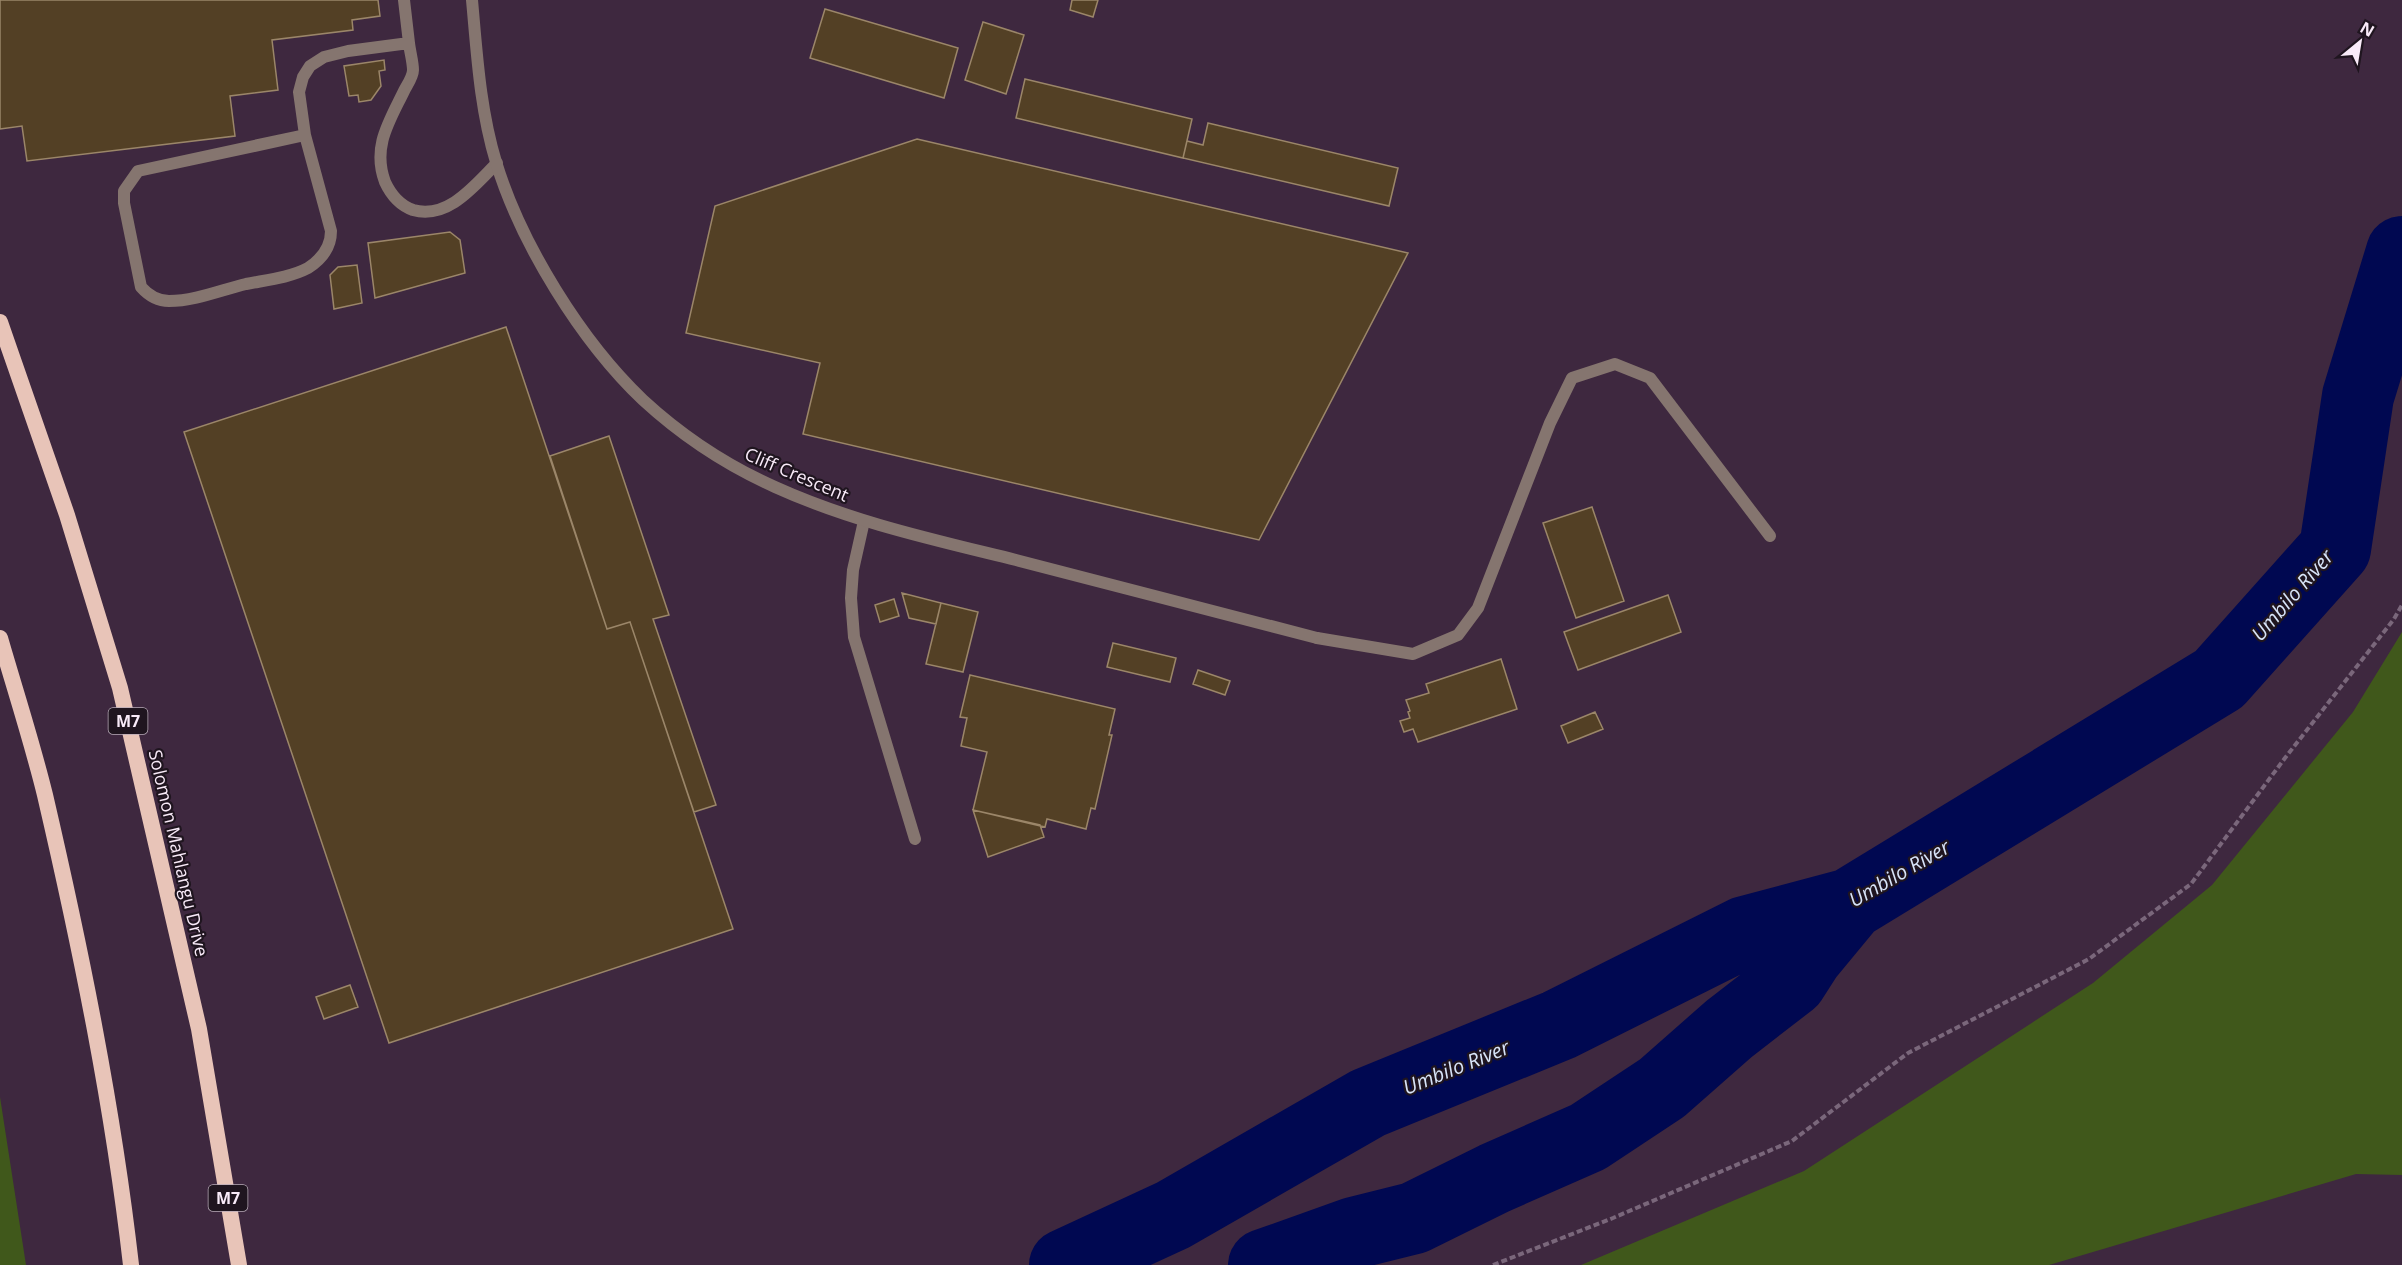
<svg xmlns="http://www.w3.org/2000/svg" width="2402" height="1265" font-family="'Open Sans',sans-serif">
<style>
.green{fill:#40581b}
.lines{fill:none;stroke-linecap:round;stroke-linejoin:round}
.river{stroke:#000851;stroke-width:72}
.building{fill:#534025;stroke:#9b8669;stroke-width:1.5}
.path{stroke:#7a677b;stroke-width:4;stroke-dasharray:6 3;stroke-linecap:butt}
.service{stroke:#85756f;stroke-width:12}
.minor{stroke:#85756f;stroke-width:12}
.trunk{stroke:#e8c4b8;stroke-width:16}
.labels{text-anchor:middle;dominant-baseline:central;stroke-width:4.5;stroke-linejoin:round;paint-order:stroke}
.shield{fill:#1f151f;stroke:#b8abb8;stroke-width:1.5}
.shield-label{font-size:16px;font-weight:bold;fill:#f9ebf9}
.street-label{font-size:18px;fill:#f9ebf9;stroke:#1f151f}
.water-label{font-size:20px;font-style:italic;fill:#d8e4f9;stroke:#1f151f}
</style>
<rect width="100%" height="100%" fill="#3e283f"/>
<path class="green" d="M2402 632V1175L2356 1174 2049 1265H1581L1804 1171 2093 983 2212 885 2353 712Z
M0 1097 26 1265H0Z"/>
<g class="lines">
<path class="river" d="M1065 1265 1173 1215 1368 1103 1559 1025 1745 932 1850 904 2219 679 2335 549 2358 396 2402 252
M1264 1265 1354 1233 1414 1218 1495 1178 1588 1137 1662 1088 1729 1029 1791 981 1807 956 1850 904"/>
</g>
<path class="building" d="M0 0H378L380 16 352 20 353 30 272 40 278 90 230 96 235 136 27 161 22 126 0 129Z
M1072 0H1098L1093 17 1070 10Z
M825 9 958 48 944 98 810 58Z
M983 22 1024 35 1006 94 965 80Z
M384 60 385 70 379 71 381 86 371 100 359 102 358 95 349 96 344 66Z
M1025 79 1192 119 1183 158 1016 118Z
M1208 123 1398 168 1389 206 1183 158 1187 141 1203 145Z
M917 139 1408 253 1259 540 803 434 820 363 686 333 715 206Z
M450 232 460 240 465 273 375 298 368 243Z
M357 265 362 303 334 309 330 275 338 267Z
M506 327 607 629 630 622 733 929 389 1043 184 432Z
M609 436 669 615 653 619 716 805 694 812 630 622 607 629 550 456Z
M1592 507 1624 601 1576 618 1543 523Z
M902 593 941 603 936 624 909 618Z
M1668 595 1681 632 1578 670 1564 632Z
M894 599 899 616 880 622 875 605Z
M941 603 978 612 963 672 926 664Z
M1113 643 1176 658 1170 682 1107 667Z
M1501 659 1517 709 1418 742 1413 729 1404 732 1400 721 1410 718 1408 712 1410 711 1406 700 1429 693 1426 684Z
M1198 670 1230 681 1225 695 1193 684Z
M970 675 1115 709 1109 735H1112L1095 809 1091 808 1086 829 1047 819 1045 827 973 810 987 752 961 746 967 718 960 717Z
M1595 712 1603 729 1568 743 1561 726Z
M973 810 1040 825 1044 837 988 857Z
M350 985 358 1007 324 1019 316 997Z"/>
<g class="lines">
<path class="path" d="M1493 1265 1613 1218 1792 1141 1908 1053 2089 959 2191 884 2285 758 2394 619 2402 605"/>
<path class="service" d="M404 0 409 43
M305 135 138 171 124 191V203L141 287C149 296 157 301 169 301 195 301 221 290 246 284 266 280 289 278 308 268 322 259 331 247 331 231L305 135 299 92 303 77 310 66 324 57 348 51 409 43C410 52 413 62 413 70 413 77 407 85 404 91 389 122 372 147 385 182 391 195 399 205 413 210 448 220 475 185 497 163
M864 521 853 570 851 598 854 637 915 839
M1317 638 1413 654 1458 635 1478 608 1550 423 1572 378 1615 364 1650 378 1770 536"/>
<path class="minor" d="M472 0C477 55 480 109 496 162 521 244 581 341 643 400 681 435 728 466 775 487 852 522 935 540 1016 560 1116 586 1217 612 1317 638"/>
<path class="trunk" d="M0 322 67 515 120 688 199 1029 239 1265
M0 638C15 690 32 742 45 795 81 950 113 1107 131 1265"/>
</g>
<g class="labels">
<g class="shield">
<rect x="108.5" y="708" width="39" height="26" rx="4.5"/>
<rect x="208.5" y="1185" width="39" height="26" rx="4.5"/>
</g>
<g class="shield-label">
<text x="128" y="721">M7</text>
<text x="228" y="1198">M7</text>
</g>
<g class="street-label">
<text transform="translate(797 474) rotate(23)">Cliff Crescent</text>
<text transform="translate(179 853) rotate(77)">Solomon Mahlangu Drive</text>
</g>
<g class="water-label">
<text transform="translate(2292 595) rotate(-49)">Umbilo River</text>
<text transform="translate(1899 873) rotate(-30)">Umbilo River</text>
<text transform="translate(1456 1067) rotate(-22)">Umbilo River</text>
</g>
</g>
<g transform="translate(2360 42) rotate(30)" stroke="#1f151f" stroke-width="4.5" paint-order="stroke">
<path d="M0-4.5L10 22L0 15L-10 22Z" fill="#f9ebf9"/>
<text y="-9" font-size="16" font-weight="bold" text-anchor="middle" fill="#f9ebf9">N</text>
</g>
</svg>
